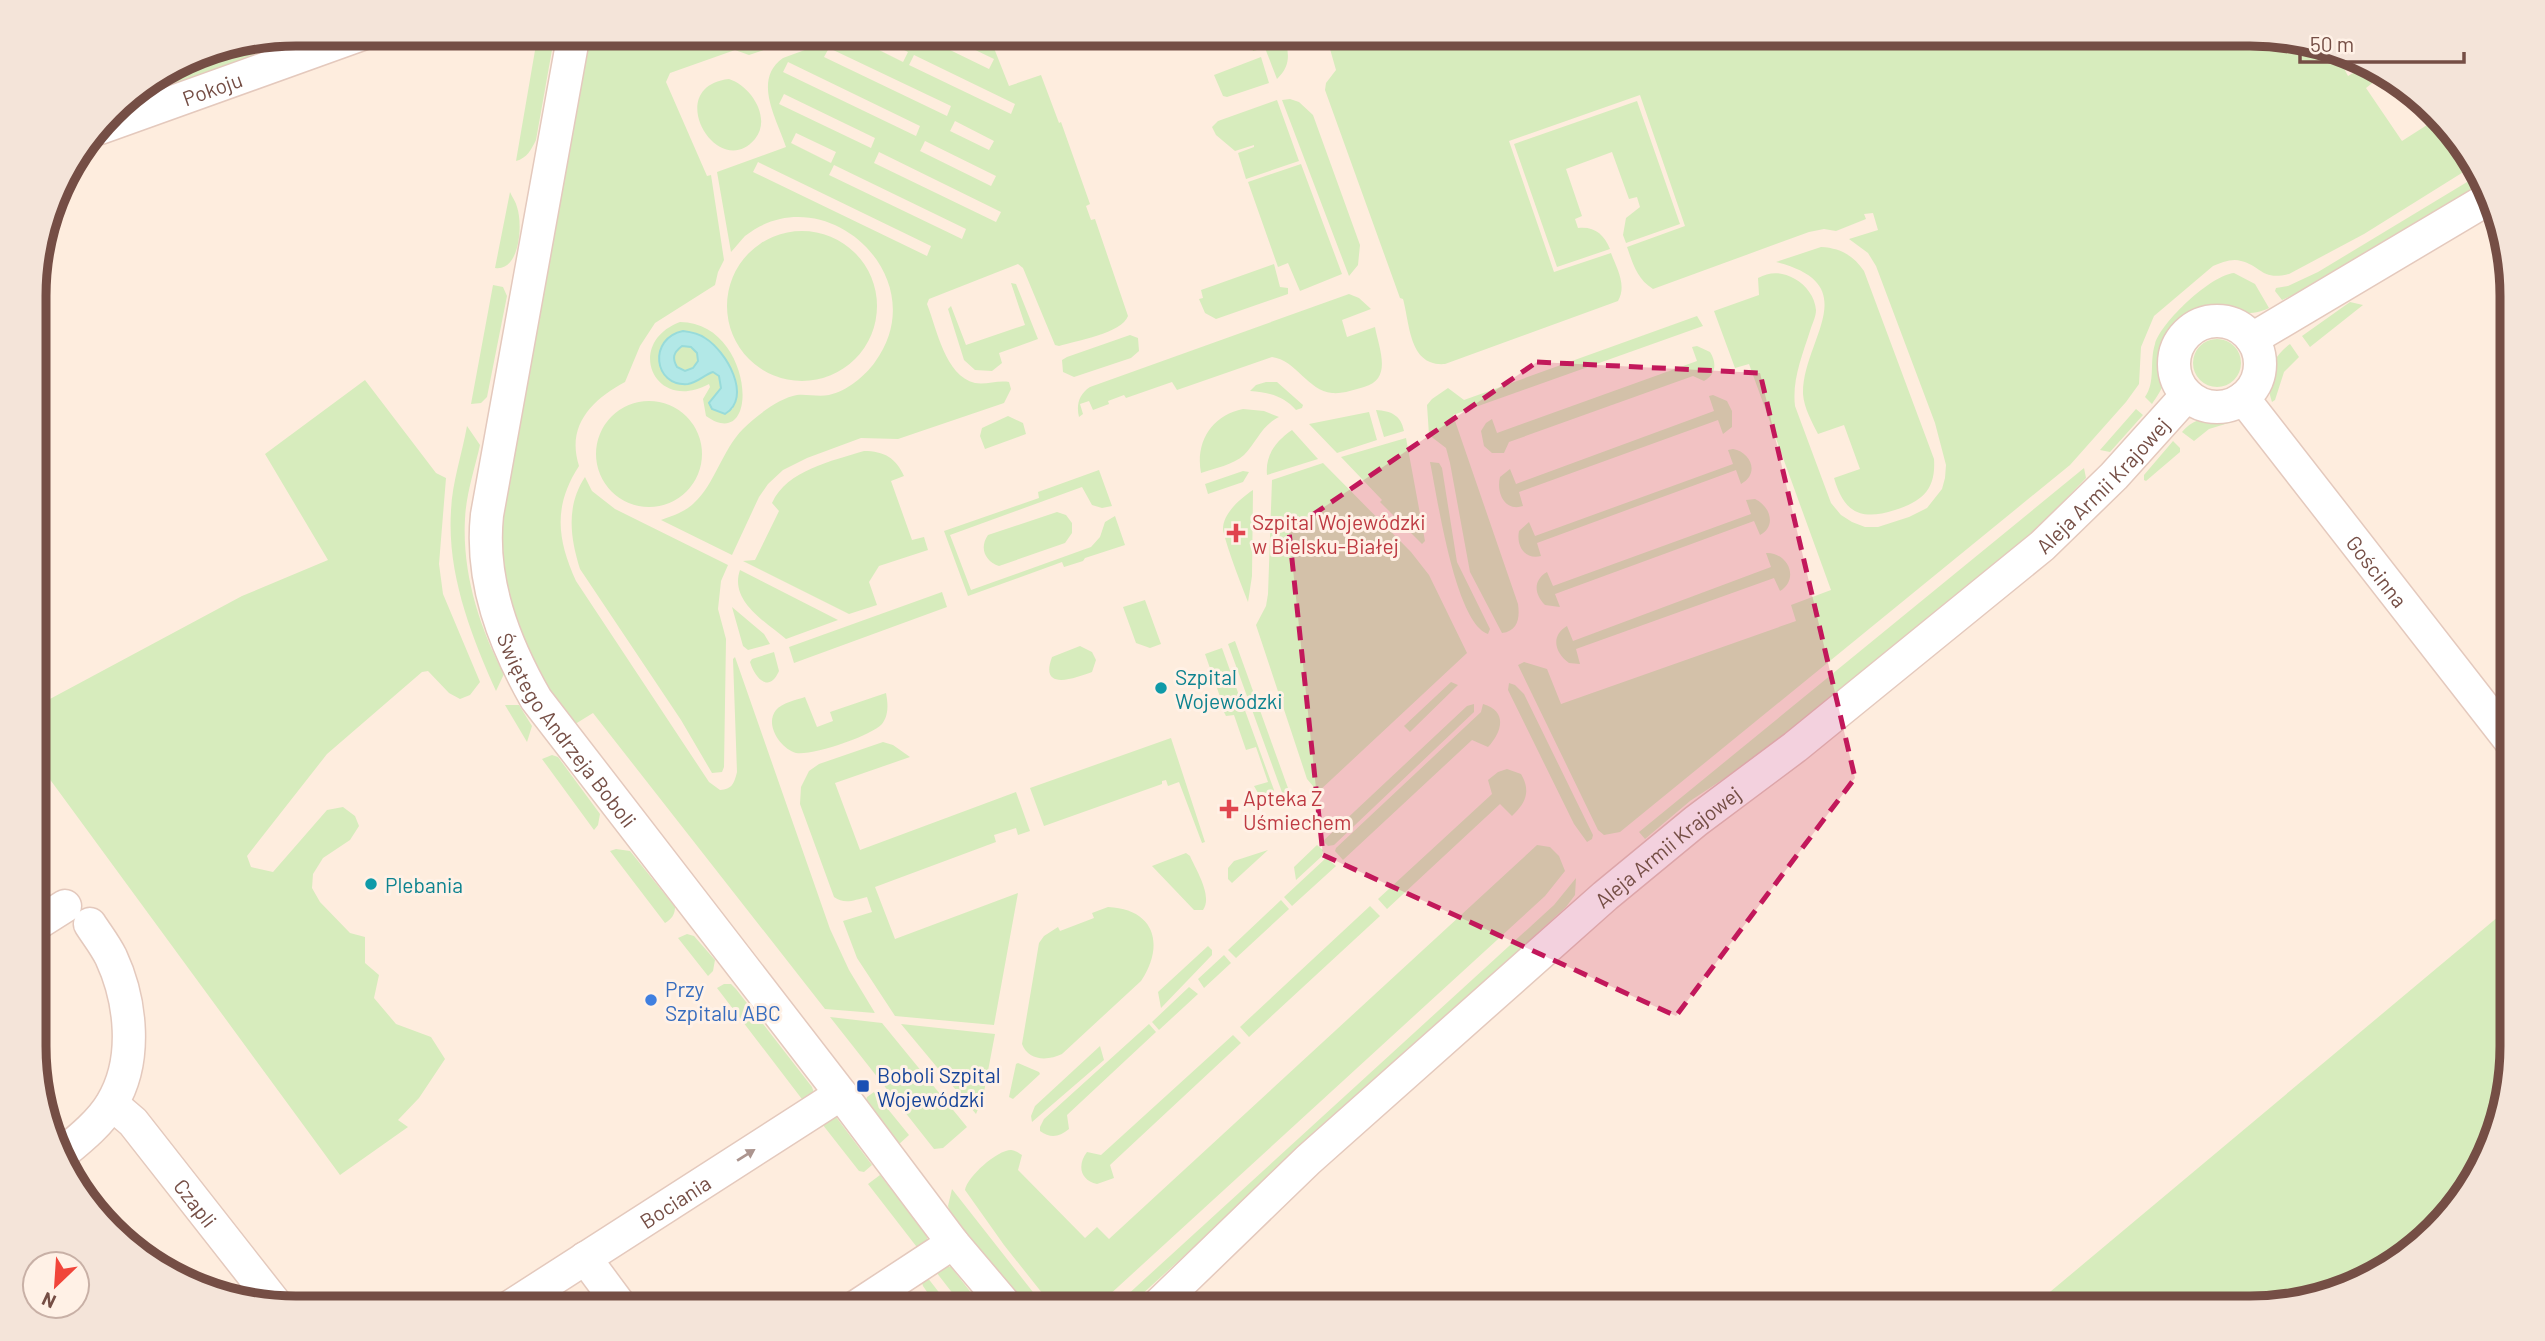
<svg xmlns="http://www.w3.org/2000/svg" width="2545" height="1341" font-family="Barlow,sans-serif">
<style>
.green{fill:#d7ecbd;fill-rule:evenodd}
.water{fill:#b2e8e7;stroke:#98dbda;stroke-width:2;fill-rule:evenodd}
.lines{fill:none;stroke-linecap:round;stroke-linejoin:round}
.minor-casing{stroke:#e4c9bd;stroke-width:35}
.minor{stroke:#fff;stroke-width:32}
.oneway{fill:#ac958f}
.marked{fill:#c2185b;fill-opacity:0.2;stroke:#c2185b;stroke-width:5;stroke-dasharray:14 9;stroke-linejoin:round}
.health-dot{fill:#e0444e;stroke:#fff1e6;stroke-width:2.5}
.culture-dot{fill:#0f9aa8;stroke:#fff1e6;stroke-width:2.5}
.shop-dot{fill:#3f7fe0;stroke:#fff1e6;stroke-width:2.5}
.transit-dot{fill:#1a4fb4;stroke:#fff1e6;stroke-width:2.5}
.labels{text-anchor:middle;dominant-baseline:central;stroke-width:6;stroke-linejoin:round;paint-order:stroke}
.street-label{font-size:21px;fill:#754e45;stroke:#fff1e6}
.health-label{font-size:21px;fill:#be3a42;stroke:#fff1e6;text-anchor:start}
.culture-label{font-size:21px;fill:#0d838f;stroke:#fff1e6;text-anchor:start}
.shop-label{font-size:21px;fill:#366cbe;stroke:#fff1e6;text-anchor:start}
.transit-label{font-size:21px;fill:#164399;stroke:#fff1e6;text-anchor:start}
.rim{fill:none;stroke:#754e45;stroke-width:9}
</style>
<rect width="100%" height="100%" fill="#feedde"/>
<path class="green" d="M296 33H332L111 113 122 99 196 53Z
M538 33H555L536 140C531 150 527 158 516 161Z
M587 33H814L749 55 735 50 670 73 666 82 707 176 711 175 724 260 718 272 715 285 655 323 640 346 625 382C592 400 566 425 579 466 553 506 557 539 576 581L709 782 720 790C732 789 734 784 737 772L733 659 735 657 830 929 849 970 875 1013 825 1009 593 713 572 726 553 702 510 612 497 538Z
M851 33H867L863 42 903 62 908 52 871 33H915L989 69 994 59 940 33H988L1009 86 1041 75 1059 123 1061 122 1090 204 1086 206 1091 220 1095 219 1128 316C1122 333 1076 341 1059 346L1055 345 1023 268 1018 264 929 299 927 304C937 329 945 376 975 383 986 385 998 380 1009 382L1011 389 1004 403 898 439 861 438 807 458 783 470 768 484 759 497 732 555 661 520C672 516 685 512 694 503 715 484 722 450 743 429 756 416 779 398 797 395 807 394 818 397 829 395 847 391 865 376 875 362 937 277 824 174 745 236 740 241 736 247 731 252L717 172 786 147C777 119 752 80 783 58ZM829 48 951 106 947 116 824 57ZM914 55 1015 104 1011 114 909 65ZM788 62 920 126 916 136 783 72ZM784 94 875 138 871 148 779 104ZM955 121 994 141 989 150 950 131ZM796 133 836 152 831 163 791 143ZM925 141 996 176 991 186 920 151ZM879 152 1001 212 996 222 874 163ZM758 162 931 246 927 256 753 172ZM834 165 966 229 962 239 829 175Z
M1247 33H1283C1289 51 1292 65 1277 79L1265 48 1253 51Z
M1305 33H2249L2336 53 2348 76 2370 63 2385 73 2366 88 2402 141 2427 125 2434 132 2447 126 2467 149 2473 166 2364 234 2289 274C2261 281 2262 266 2241 261 2232 258 2221 263 2213 266L2154 316 2141 347 2139 384 2126 402 2070 465 1620 832 1604 835 1598 830 1518 665 1524 662 1547 669 1561 704 1796 621 1791 605 1831 590 1749 364 1735 368 1714 311 1759 295 1758 278C1771 271 1782 272 1795 279 1806 285 1815 297 1816 310 1816 317 1812 324 1810 331 1802 356 1792 380 1795 406L1831 503 1841 515 1852 522 1865 527H1878L1909 517 1927 508 1942 489 1945 478 1946 465 1935 423 1876 266 1868 253 1849 239 1878 230 1873 213 1864 214 1866 219 1836 231 1824 229 1809 232 1653 289C1637 279 1633 264 1627 247L1685 226 1640 95 1509 141 1554 272 1611 253C1617 269 1627 285 1618 301L1445 364C1409 367 1410 324 1403 299L1400 298 1325 90 1326 83 1336 70 1330 49 1315 44Z
M1261 57 1269 83 1227 97 1223 96 1214 75Z
M729 79C751 86 772 118 755 139 718 183 661 87 729 79Z
M1290 99 1299 102 1313 115 1360 245 1358 265 1349 276 1282 100Z
M1277 100 1299 161 1246 179 1238 153 1254 147V145L1235 151 1216 135 1212 127 1218 121Z
M1637 101 1680 224 1626 243 1623 235 1626 218 1640 207 1637 197 1629 199 1612 152 1566 169 1582 216 1575 219 1578 228C1594 226 1604 234 1610 249L1557 267 1514 144Z
M1301 164 1342 274 1300 291 1288 263 1278 267 1248 182Z
M2477 176 2481 186 2310 287 2282 300 2275 291 2276 288 2288 286 2318 272Z
M510 192C512 197 516 202 517 207 523 224 520 272 495 268Z
M727 306a75 75 0 1 1 150 0a75 75 0 1 1-150 0Z
M1821 247C1840 248 1853 255 1864 271L1934 459C1936 489 1923 501 1895 510 1861 521 1844 513 1834 478L1860 469 1844 425 1818 434C1812 422 1804 408 1803 394 1802 340 1867 285 1776 262Z
M1274 264 1280 287 1288 288V294L1216 319 1205 313 1199 299 1203 298 1201 290Z
M2234 273 2255 284 2269 308C2234 326 2192 288 2167 341 2161 354 2165 366 2164 379 2163 389 2157 396 2152 404L2145 397C2156 381 2149 363 2155 344 2161 322 2211 275 2234 273Z
M1011 283 1016 284 1038 339 999 353 1002 363 992 371 975 370 964 360 948 309 951 306 966 345 1025 325Z
M493 285 503 287 507 296 487 397 481 403 471 404Z
M1349 294 1359 298 1371 309 1342 320 1347 337 1375 327C1379 349 1393 379 1364 387 1354 390 1342 394 1332 393 1308 391 1296 360 1272 357L1177 390 1172 382 1126 398 1124 395 1108 401 1109 404 1093 410 1089 401 1080 404 1083 414 1079 417C1076 405 1079 394 1090 387Z
M2350 302 2363 305 2310 347 2302 336Z
M1697 316 1703 326 1453 415 1518 604C1520 618 1518 631 1502 633L1470 572 1450 463 1446 448 1429 435 1427 405 1432 399 1448 388 1464 400Z
M680 322C754 322 762 456 706 416L703 399 710 387 709 384C654 414 624 343 680 322ZM706 338 733 409 709 403 721 388 720 376 713 372 687 384 660 348Z
M1130 335 1138 338 1139 351 1131 358 1074 377 1063 372 1062 360 1067 357Z
M2193 363a24 24 0 1 1 48 0a24 24 0 1 1-48 0Z
M2290 344 2299 357 2284 372 2275 400 2272 402C2264 378 2270 359 2290 344Z
M674 358a12 12 0 1 1 24 0a12 12 0 1 1-24 0Z
M1697 346 1710 352C1717 363 1716 374 1704 381L1693 376 1509 442 1504 453H1492L1484 446 1481 431 1486 423 1492 419 1497 433 1697 361 1692 347Z
M365 380 436 473 446 478 439 564 443 594 480 682 470 695 460 699 449 693 428 671 422 672 327 754 247 856 251 867 273 872 327 810 343 807 355 816 359 826 350 840 323 858 313 874 312 888 320 902 350 933 365 937V963L379 975 374 998 396 1024 431 1037 445 1059 419 1098 398 1120 408 1127 340 1175 35 759V707L242 596 328 560 265 454Z
M1266 382H1277L1303 405 1302 408 1296 410C1284 396 1268 392 1250 391L1256 385Z
M1713 395 1727 401 1732 411V427L1723 434 1718 420 1519 492 1523 506C1505 512 1496 493 1500 477L1510 469 1516 484 1714 411 1709 396Z
M596 454a53 53 0 1 1 106 0a53 53 0 1 1-106 0Z
M1243 409 1264 411 1279 417C1261 426 1257 442 1244 455 1233 465 1215 468 1201 473 1195 442 1212 415 1243 409Z
M2136 409 2143 415 2110 452 2100 450Z
M1376 410C1391 411 1401 415 1404 431L1384 437Z
M1369 412 1377 440 1337 453 1309 424Z
M1008 416 1023 423 1026 434 985 449 980 436 982 428Z
M2216 417 2232 422 2209 429 2194 441 2182 432C2191 421 2203 417 2216 417Z
M467 426 480 445C475 468 466 494 465 519 462 572 479 627 504 674L496 691C471 635 447 574 451 511 452 483 462 454 467 426Z
M1292 430 1318 459 1267 475C1265 455 1276 441 1292 430Z
M1406 438 1425 541 1422 544 1380 502 1382 500 1341 457Z
M2173 441 2180 448V452L2146 481 2144 480V475Z
M1733 449C1751 452 1760 474 1741 484L1736 470 1537 543 1541 556C1525 560 1516 546 1519 531L1529 522 1535 536 1733 464 1728 450Z
M864 451C884 451 896 458 904 476L891 481 912 540 924 537 928 550 879 566 869 582 877 605 849 614 743 561 755 560 779 511 772 503C787 470 832 461 864 451Z
M1430 462 1439 463 1442 468 1457 562 1490 629 1488 634C1455 623 1437 495 1430 462Z
M1323 463 1411 552 1429 575 1467 653 1318 792 1307 779 1256 625 1266 606 1268 594 1272 480Z
M2084 468 2086 478 2031 535 1781 741 1690 801 1645 839 1639 832Z
M1099 470 1112 506 1102 508 1092 505 1082 487 950 535 971 590 1091 547 1100 537 1105 522 1115 516 1125 545 1085 558 1083 561 1064 567 1062 562 968 596 944 531 1039 498 1038 492Z
M1243 471 1249 472 1243 482 1208 494 1205 484Z
M585 477 592 491 615 509 728 565 721 581 718 609 726 639 724 767 722 772 712 773 681 720 580 569C570 537 566 506 585 477Z
M1253 490 1252 576 1248 602C1243 590 1224 540 1223 529 1223 513 1241 498 1253 490Z
M1755 499C1770 506 1777 526 1760 535L1754 521 1555 594 1560 607 1545 605C1534 594 1533 580 1547 572L1553 586 1751 514 1746 500Z
M1057 512 1066 515 1072 523V533L1065 543 999 566C985 561 979 548 988 535Z
M1766 553C1788 552 1800 579 1780 591L1774 578 1576 649 1580 664 1569 663C1555 653 1550 636 1567 626L1573 641 1771 567Z
M740 570 838 620 786 639C766 622 729 601 740 570Z
M942 592 947 607 794 663 789 647Z
M1145 600 1161 644 1150 648 1136 643 1123 607Z
M732 607 764 634 770 644 748 650 743 646Z
M1235 641 1293 802 1291 807 1287 806 1228 644Z
M1080 646 1092 652 1096 660 1092 672C1075 678 1039 692 1052 657Z
M1222 648 1241 701 1224 708 1205 654Z
M774 652 779 671C769 694 755 678 750 662L752 659Z
M1451 682 1458 685 1410 732 1404 726Z
M1509 683 1515 685 1524 694 1593 835 1592 839 1587 842 1574 824 1508 690Z
M886 693C888 703 889 715 882 724 871 736 812 756 796 753 781 749 764 725 776 710 782 703 796 700 805 697L817 727 833 721 830 712Z
M1474 704V712L1334 845 1328 846 1323 841 1467 706Z
M1483 704C1508 711 1502 732 1488 747L1472 740 1343 860 1335 851 1336 848 1481 712Z
M505 705H519L532 726 527 742Z
M1243 705 1274 790V794L1268 799 1261 798 1254 786 1268 782 1256 747 1246 750 1234 715 1226 716 1224 712Z
M1171 738 1205 842 1202 843 1179 782 1168 786 1166 780 1162 781V784L1044 826 1030 788Z
M883 742 893 745 910 757 835 783 860 850 1016 792 1030 831 1018 835 1016 828 994 835 996 842 875 887 895 939 1018 893 994 1025 895 1016 857 958 843 921 872 912 867 897C854 900 845 905 834 897L800 804 801 787 809 771 819 764Z
M552 755 558 757 600 814 598 825 594 830 542 759Z
M1507 769 1521 774C1531 791 1526 803 1512 816L1500 804 1387 909 1378 899 1492 794 1488 780 1498 772Z
M1317 845 1323 850 1322 856 1296 880 1294 867Z
M1537 845 1550 847 1559 856 1565 871 1545 896 1095 1308H1054L1004 1245 965 1190C967 1177 997 1150 1011 1150 1014 1150 1019 1153 1022 1155L1018 1170 1085 1238 1097 1227 1109 1239Z
M616 849 630 851 675 907C675 914 672 919 665 923L610 851Z
M1268 850 1232 883 1228 879V868L1234 861Z
M1186 853 1190 856C1196 870 1213 896 1203 910H1194L1152 866Z
M1326 858 1336 866 1292 906 1284 897Z
M1576 878 1575 895 1566 907 1127 1308H1113L1554 905Z
M1281 900 1289 909 1236 958 1228 950Z
M1370 906 1380 916 1249 1037 1240 1027Z
M2511 906 2512 1046 2485 1162 2446 1219 2395 1264 2333 1294 2266 1307H2032Z
M1108 907C1155 909 1165 945 1141 981L1062 1054C1048 1061 1028 1061 1022 1044L1039 943 1044 936 1058 927 1060 931 1094 918 1092 913Z
M687 934 694 936 715 960 713 971 708 976 678 938Z
M1208 946 1212 950V955L1161 1008 1158 992Z
M1224 955 1231 963 1204 988 1198 979Z
M724 984H731L736 989 812 1087 814 1093 808 1107 717 988Z
M1189 987 1198 994 1159 1030 1152 1022Z
M830 1017 882 1023 967 1127 943 1148 934 1149Z
M901 1024 995 1034 983 1097 976 1114Z
M1149 1024 1156 1032 1067 1115 1069 1129C1059 1137 1051 1139 1040 1131V1127L1044 1119Z
M1233 1035 1241 1043 1110 1165 1114 1178 1097 1184C1080 1180 1077 1165 1087 1152L1101 1155Z
M1100 1046 1104 1060 1032 1122 1031 1116 1035 1106Z
M1018 1063 1039 1072 1040 1074 1013 1099 1009 1097 1016 1064Z
M874 1092 909 1135 897 1146 865 1103 867 1097Z
M827 1117H836L872 1165 864 1172 859 1171 819 1120Z
M880 1175 926 1234 928 1242 923 1255 868 1184Z
M952 1189 1040 1301 1044 1308H1029L952 1219 948 1206Z
M943 1266 951 1267 983 1308H964L933 1268Z
M924 1273 951 1308H938L923 1286 921 1280Z"/>
<path class="water" d="M683 331C691 332 698 333 705 338 726 351 753 397 725 414L712 409 709 403 721 388 719 376 713 372C704 375 697 383 688 384 653 387 648 338 683 331ZM682 346 691 347 697 353 698 361 693 368 685 371 677 367C672 358 673 353 682 346Z"/>
<g class="lines">
<g class="minor-casing">
<g id="minor">
<path id="s1" d="M574 33 487 515C480 581 504 643 536 699L841 1094 953 1243 1008 1308"/>
<path id="s2" d="M100 128 365 33"/>
<circle cx="2217" cy="364" r="43"/>
<path d="M2252 339 2486 200"/>
<path id="s3" d="M2243 398 2511 742"/>
<path d="M35 925 65 906"/>
<path id="s4" d="M112 1104 133 1122 275 1303"/>
<path d="M63 1153C80 1139 101 1122 112 1103 138 1060 131 1000 111 957 105 945 97 935 90 924"/>
<path d="M585 1258 622 1308"/>
<path id="s5" d="M508 1308 841 1094"/>
<path d="M854 1308 953 1243"/>
<path id="s6" d="M1155 1308 1308 1160 1605 896 1696 821 1795 747 2042 546 2114 476 2187 395"/>
</g>
</g>
<use href="#minor" class="minor"/>
</g>
<defs><path id="oneway-solid" d="M-6-.8H1V-3.2L6.5 0L1 3.2V.8H-6Z" transform="scale(1.75)"/></defs>
<use class="oneway" href="#oneway-solid" transform="translate(746 1155) rotate(-32)"/>
<path class="marked" d="M1537 362 1760 373 1855 778 1676 1016 1323 855 1289 531Z"/>
<g class="health-dot">
<path d="M1232.5 522.5h7v7h7v7h-7v7h-7v-7h-7v-7h7z"/>
<path d="M1225.5 798.5h7v7h7v7h-7v7h-7v-7h-7v-7h7z"/>
</g>
<g class="culture-dot">
<circle cx="1161" cy="688" r="7"/>
<circle cx="371" cy="884" r="7"/>
</g>
<circle class="shop-dot" cx="651" cy="1000" r="7"/>
<rect class="transit-dot" x="856" y="1079" width="14" height="14" rx="3.5"/>
<g class="labels">
<g class="street-label">
<text stroke="none"><textPath href="#s2" startOffset="119">Pokoju</textPath></text>
<text stroke="none"><textPath href="#s6" startOffset="1256">Aleja Armii Krajowej</textPath></text>
<text stroke="none"><textPath href="#s3" startOffset="219">Gościnna</textPath></text>
<text stroke="none"><textPath href="#s1" startOffset="726">Świętego Andrzeja Boboli</textPath></text>
<text stroke="none"><textPath href="#s6" startOffset="690">Aleja Armii Krajowej</textPath></text>
<text stroke="none"><textPath href="#s4" startOffset="130">Czapli</textPath></text>
<text stroke="none"><textPath href="#s5" startOffset="198">Bociania</textPath></text>
</g>
<g class="health-label">
<text x="1252" y="521">Szpital Wojewódzki<tspan x="1252" dy="24">w Bielsku-Białej</tspan></text>
<text x="1243" y="797">Apteka Z<tspan x="1243" dy="24">Uśmiechem</tspan></text>
</g>
<g class="culture-label">
<text x="1175" y="676">Szpital<tspan x="1175" dy="24">Wojewódzki</tspan></text>
<text x="385" y="884">Plebania</text>
</g>
<g class="shop-label">
<text x="665" y="988">Przy<tspan x="665" dy="24">Szpitalu ABC</tspan></text>
</g>
<g class="transit-label">
<text x="877" y="1074">Boboli Szpital<tspan x="877" dy="24">Wojewódzki</tspan></text>
</g>
</g>
<path d="M0 0H2545V1341H0ZM296 46H2250A250 250 0 0 1 2500 296V1046A250 250 0 0 1 2250 1296H296A250 250 0 0 1 46 1046V296A250 250 0 0 1 296 46Z" fill="#f4e4d9" fill-rule="evenodd"/>
<path class="rim" d="M296 46H2250A250 250 0 0 1 2500 296V1046A250 250 0 0 1 2250 1296H296A250 250 0 0 1 46 1046V296A250 250 0 0 1 296 46Z"/>
<g transform="translate(56 1285) rotate(205)"><circle r="33" fill="#fff1e6" stroke="#c8b0a6" stroke-width="2"/>
<path d="M0-5L12 26L0 18L-12 26Z" fill="#f1453a"/>
<text y="-10" font-size="19" font-weight="bold" text-anchor="middle" fill="#754e45">N</text>
</g>
<path d="M2300 52v10h164v-10" fill="none" stroke="#754e45" stroke-width="3.5"/>
<text x="2310" y="52" font-size="21" fill="#754e45" stroke="#fff1e6" stroke-width="5" paint-order="stroke">50 m</text>
</svg>
